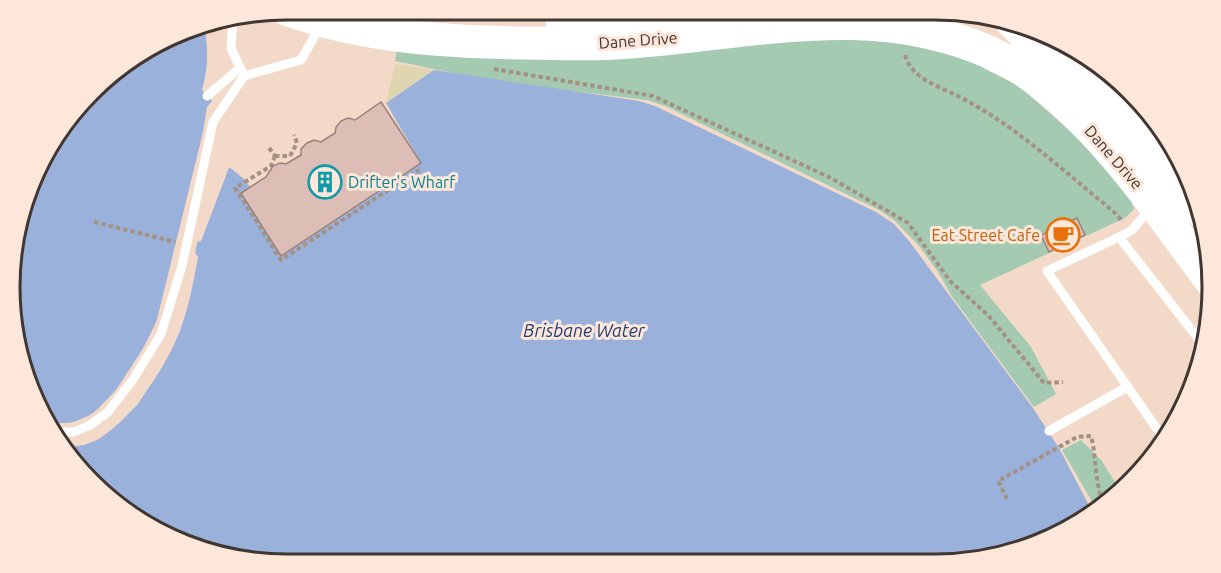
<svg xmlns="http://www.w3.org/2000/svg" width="1221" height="573" font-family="Ubuntu,sans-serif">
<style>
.green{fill:#a4cbb1}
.sand{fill:#dfd5b0}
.water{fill:#9ab2db}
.pier{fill:#f3d9c8}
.building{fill:#ddbeb6;stroke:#9c8078;stroke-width:1.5}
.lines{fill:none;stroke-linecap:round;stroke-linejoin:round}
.path{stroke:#a49184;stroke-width:4;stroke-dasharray:4.5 3;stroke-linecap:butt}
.lane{stroke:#fff;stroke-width:9}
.secondary{stroke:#fff;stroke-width:27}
.highway{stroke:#fff;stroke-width:33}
.labels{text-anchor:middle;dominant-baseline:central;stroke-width:6;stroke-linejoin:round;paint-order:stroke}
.street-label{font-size:16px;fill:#413730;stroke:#fce7da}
.culture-label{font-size:16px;fill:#0d838f;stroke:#fce7da;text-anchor:start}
.food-label{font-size:16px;fill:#c56008;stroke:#fce7da;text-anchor:end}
.water-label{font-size:18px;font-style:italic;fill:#233f72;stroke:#fce7da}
.rim{fill:none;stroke:#413730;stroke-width:3}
</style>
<rect width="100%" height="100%" fill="#f3d9c8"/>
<path class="green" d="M454 9H617L580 13Z
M861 34 965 58 1019 86 1086 145 1131 200 1134 209 1125 218 980 285 1031 347 1056 394 1034 407 953 298 938 272 920 247 895 221 881 211 665 106 647 100 496 82 395 61 397 48Z
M1111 77 1131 91 1191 181Z
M1081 440 1101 460 1120 490 1097 510 1062 450Z"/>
<path class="sand" d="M395 64 434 70 386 103Z"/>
<path class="water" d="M204 23C208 47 209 66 202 90L212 101 207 107 202 137 157 320C143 351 115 404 83 419 72 424 60 423 47 423L38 410 11 322 14 232 56 133 117 67 197 24Z
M434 70 639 101 655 106 876 212 894 224 909 241 1033 408 1059 448 1093 513 1041 543 971 562 286 564 180 543 91 483 65 447C77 446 89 445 100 438 133 417 165 368 179 333 189 308 193 282 198 257L195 253 197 241H201L229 167 243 178 250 187 241 193 281 255 421 163 386 103Z"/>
<path class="pier" d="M202 137 204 139 160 321 151 342 118 392 95 416 72 426H49L47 423H71L93 414 116 390 148 341 157 320Z
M227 165 229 167 201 241 197 242 195 253 198 257 190 297 179 333 161 368 138 404 120 422 100 438 84 445 65 447 63 445 83 442 99 435 118 420 135 402 159 367 176 332 187 296 195 258 192 254 194 240 199 238Z"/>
<path class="building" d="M381 102 421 163 281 256 241 193 266 177 273 166 280 163 286 164 301 155V149L307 143 314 140 321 142 335 133 336 127 341 121 348 118 355 120Z
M1077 218 1085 235 1049 252 1041 235Z"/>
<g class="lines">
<path class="path" d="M248 15 262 19
M905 55C911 78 938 86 958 96 1015 125 1063 171 1113 211L1123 222
M494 69 653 96 829 177 908 223 950 281 988 315 1044 383 1063 382
M269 148 275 156
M275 156 271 166 235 188 281 260 419 170
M275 156H290
M290 156 297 143 294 135
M94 222 175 242
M43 416H55
M1007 499 998 481 1077 437 1091 436C1097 458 1094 486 1105 505"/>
<path class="lane" d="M378 9V11
M233 18 231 48 244 76 301 60 317 32 319 26
M207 96 240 68
M1150 209 1131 231 1119 237 1201 342
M1119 237 1047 271 1164 439
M1049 431 1127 387
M54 432H74L90 425 107 413 132 381 161 334 182 266 213 122 244 76"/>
<path class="secondary" d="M1010 24 1071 85 1107 127"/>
<path class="highway" d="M286 9C363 37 445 42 527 43 561 44 596 45 631 42 755 33 870 0 989 52 1001 59 1015 64 1026 72 1100 124 1157 208 1211 281
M562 22H585L709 9
M1058 42 1092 78 1197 209"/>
</g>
<defs>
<g id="building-ring" transform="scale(1.725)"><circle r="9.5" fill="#fce7da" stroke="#0f9aa8" stroke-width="1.5"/><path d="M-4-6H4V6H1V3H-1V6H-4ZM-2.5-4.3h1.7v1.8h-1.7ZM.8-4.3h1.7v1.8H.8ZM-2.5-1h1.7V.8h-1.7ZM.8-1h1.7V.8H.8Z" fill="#0f9aa8"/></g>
<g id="cafe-ring" transform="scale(1.725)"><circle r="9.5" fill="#fce7da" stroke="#e8710a" stroke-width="1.5"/><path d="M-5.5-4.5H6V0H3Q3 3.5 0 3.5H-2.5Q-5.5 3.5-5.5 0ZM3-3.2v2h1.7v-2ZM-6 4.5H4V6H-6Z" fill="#e8710a"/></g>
</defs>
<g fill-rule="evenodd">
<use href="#building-ring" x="325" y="182"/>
<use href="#cafe-ring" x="1063" y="235"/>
</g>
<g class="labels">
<g class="street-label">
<text transform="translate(638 40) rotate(-4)">Dane Drive</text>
<text transform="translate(1114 157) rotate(49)">Dane Drive</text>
</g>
<g class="culture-label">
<text x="348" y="182">Drifter's Wharf</text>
</g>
<g class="food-label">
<text x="1040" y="235">Eat Street Cafe</text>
</g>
<g class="water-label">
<text x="584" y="330">Brisbane Water</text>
</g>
</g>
<path d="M0 0H1221V573H0ZM287 20H935A267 267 0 0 1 1202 287V287A267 267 0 0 1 935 554H287A267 267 0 0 1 20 287V287A267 267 0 0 1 287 20Z" fill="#fce7da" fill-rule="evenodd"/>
<path class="rim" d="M287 20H935A267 267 0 0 1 1202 287V287A267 267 0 0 1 935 554H287A267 267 0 0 1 20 287V287A267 267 0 0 1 287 20Z"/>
</svg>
